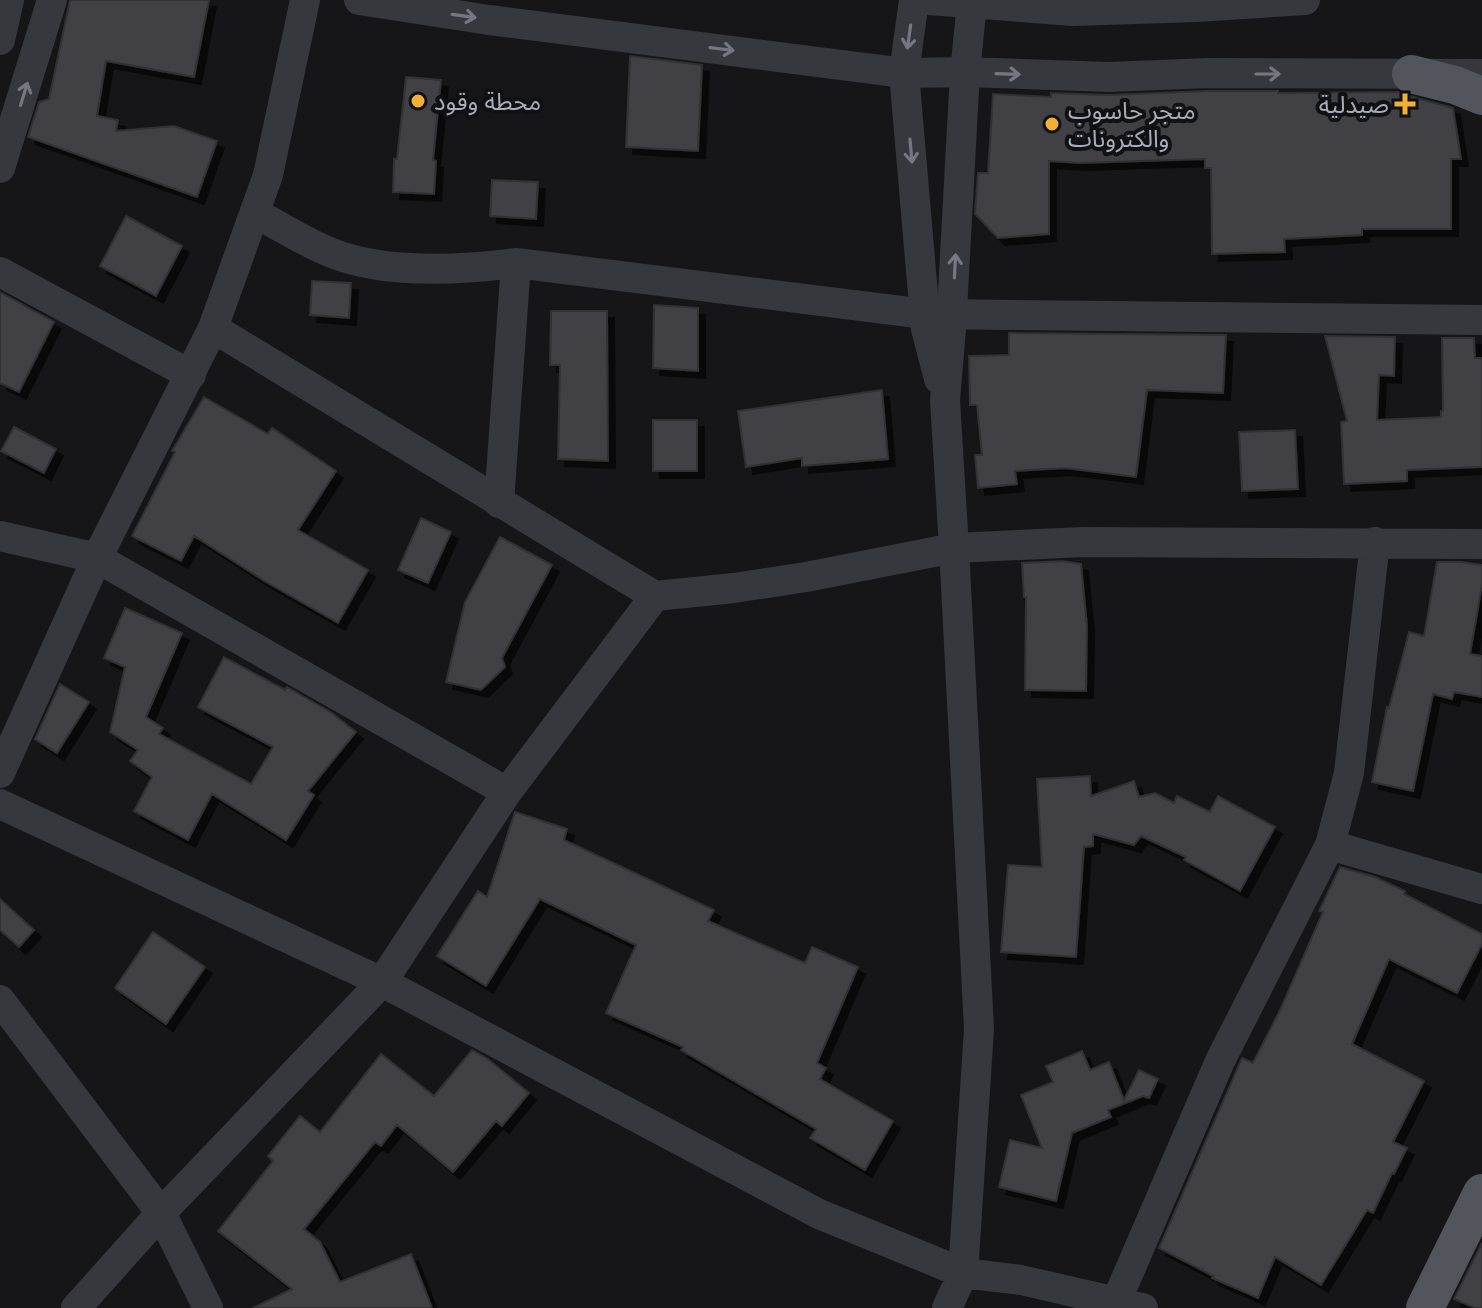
<svg xmlns="http://www.w3.org/2000/svg" width="1482" height="1308" font-family="Mulish,'Noto Sans Arabic',sans-serif">
<style>
.building{fill:#404145;stroke:#303034;stroke-width:2;filter:url(#shadow)}
.lines{fill:none;stroke-linecap:round;stroke-linejoin:round}
.minor{stroke:#37383d;stroke-width:30}
.major{stroke:#53555c;stroke-width:38}
.oneway{stroke:#757881}
.poi-dot{fill:#f2b134;stroke:#111113;stroke-width:3}
.labels{text-anchor:middle;dominant-baseline:central;stroke-width:8;stroke-linejoin:round;paint-order:stroke}
.poi-label{font-size:24px;fill:#a8adb8;stroke:#111113;text-anchor:start}
</style>
<defs>
<filter id="shadow"><feDropShadow dx="7" dy="7" stdDeviation="0" flood-color="#0009"/></filter>
</defs>
<rect width="100%" height="100%" fill="#161618"/>
<path class="building" d="M70 0H209L194 77 106 61 97 116 118 120 116 131 174 126 217 141 197 197 28 137 39 102 49 99Z
M630 56 702 65 698 151 626 147Z
M406 77 441 80 433 160 436 161 434 194 393 192 394 159H397Z
M1208 91H1278V93L1399 92 1406 95 1453 108 1461 159H1451V229H1362V235L1284 239 1285 252 1212 254 1211 168H1205V159L1080 163 1049 161V234L998 238 975 214 978 173H988L993 94 1051 97V93L1108 95Z
M492 180 538 182 536 219 490 216Z
M126 216 182 246 156 296 100 266Z
M312 281 351 283 349 318 310 315Z
M0 292 54 322 19 392 0 383Z
M654 305 698 308V371L653 368Z
M551 311H607L608 461 558 459 560 365H550Z
M1009 333 1226 335 1223 393 1147 390 1136 477 1065 468 1015 471 1017 484 978 488 975 455H982L977 405H970L969 356 1009 355Z
M1325 336 1395 337 1394 376 1379 375 1377 420 1441 417V411H1443L1442 338H1474L1475 358H1482V467L1407 470V481L1344 484 1341 422 1347 421Z
M882 390 888 459 802 466V458L746 467 738 411Z
M204 397 268 434 272 428 336 471 298 530 368 570 338 623 266 582 194 536 181 561 132 536 175 452 172 451Z
M653 420H697V471H653Z
M14 427 56 449 44 473 1 451Z
M1295 430 1298 489 1242 491 1239 432Z
M421 518 451 532 428 583 398 570Z
M500 537 552 565 502 658 505 667 481 690 446 682 465 602Z
M1063 561 1081 564 1087 626 1086 691 1025 690 1026 597H1024L1022 563Z
M1437 562H1461L1482 565V585L1470 654 1482 656V697L1454 692 1452 699 1433 694 1413 791 1372 782 1387 707 1389 708 1409 632 1424 636Z
M125 608 182 633 146 717 163 728 159 734 251 784 273 747 198 707 224 657 285 690 287 687 332 713 356 732 308 791 314 795 286 840 212 794 188 840 134 811 152 777 130 761 138 750 110 732 125 667 104 658Z
M60 684 89 702 57 753 35 739Z
M1090 776 1091 796 1134 781 1139 797 1155 793 1174 803 1177 796 1210 812 1218 796 1275 827 1240 891 1184 860 1186 857 1141 836 1134 845 1093 834V846L1084 847 1076 957 1001 952 1008 865 1042 867 1037 779Z
M515 812 567 829 564 840 714 910 708 921 805 963 812 947 858 967 817 1063 826 1068 820 1079 893 1121 865 1170 810 1138 816 1129 681 1050 683 1047 606 1013 636 945 540 899 486 986 437 956 478 891 487 897Z
M1340 867 1375 877 1405 891 1404 894 1482 934V944L1457 993 1389 959 1352 1044 1424 1081 1393 1142 1407 1148 1394 1174 1392 1173 1373 1213 1367 1210 1321 1285 1275 1257 1258 1298 1212 1278 1213 1276 1159 1248 1242 1058 1253 1063 1281 1008 1323 912 1319 911Z
M0 899 34 930 19 947 0 930Z
M153 932 205 967 166 1024 115 988Z
M472 1050 488 1059 529 1093 502 1126 496 1121 453 1172 397 1125 381 1146 375 1142 304 1229 320 1242 340 1282 411 1254 432 1308H253L292 1289 218 1231 273 1161 268 1156 300 1116 320 1132 381 1054 434 1096Z
M1082 1051 1090 1070 1109 1062 1124 1100 1139 1070 1158 1079 1149 1098 1143 1096 1108 1110 1111 1117 1072 1133 1056 1201 999 1187 1010 1140 1042 1148 1021 1095 1053 1082 1046 1066Z
M1482 1243V1308H1475L1454 1299Z"/>
<g class="lines">
<path class="minor" d="M359 0 489 20 904 73 965 72 1109 77 1208 73 1482 74
M914 0 904 73 926 329 939 379
M929 0 1073 11 1197 7 1305 0
M0 40 9 0
M0 168 52 0
M255 213C280 226 306 243 332 253 384 274 461 270 516 263L925 314 1482 320
M0 272 191 375
M213 328 655 596 734 588 806 577 954 548 1083 542 1482 544
M499 503 516 263
M0 536 97 558 507 792
M0 773 97 558 213 328 268 175 305 0
M0 804 382 982 819 1214 963 1273 1021 1280 1143 1308
M1330 845 1482 889
M0 1000 161 1213 208 1308
M1116 1302 1220 1061 1330 845 1349 773 1375 542
M76 1308 161 1213 382 982 507 792 655 596
M947 1308 963 1273 979 1029 954 548 945 400 951 329 965 72 972 3"/>
<path class="major" d="M1411 74 1455 85 1482 96
M1425 1308 1482 1193"/>
</g>
<defs><path id="oneway-shaft" d="M-6 0H5M1.5-3L5.5 0L1.5 3" fill="none" stroke-width="1.6" stroke-linecap="round" stroke-linejoin="round" transform="scale(2)"/></defs>
<g class="oneway">
<use href="#oneway-shaft" transform="translate(464 16) rotate(8)"/>
<use href="#oneway-shaft" transform="translate(909 37) rotate(98)"/>
<use href="#oneway-shaft" transform="translate(722 49) rotate(7)"/>
<use href="#oneway-shaft" transform="translate(1008 74) rotate(2)"/>
<use href="#oneway-shaft" transform="translate(1268 74)"/>
<use href="#oneway-shaft" transform="translate(24 94) rotate(-73)"/>
<use href="#oneway-shaft" transform="translate(911 151) rotate(85)"/>
<use href="#oneway-shaft" transform="translate(955 266) rotate(-87)"/>
</g>
<g class="poi-dot">
<circle cx="418" cy="101" r="8"/>
<path d="M1401 92h8v8h8v8h-8v8h-8v-8h-8v-8h8z"/>
<circle cx="1052" cy="124" r="8"/>
</g>
<g class="labels">
<g class="poi-label">
<text x="434" y="101">محطة وقود</text>
<text x="1389" y="104" text-anchor="end">صيدلية</text>
<text x="1068" y="110">متجر حاسوب<tspan x="1068" dy="28">والكترونات</tspan></text>
</g>
</g>
</svg>
